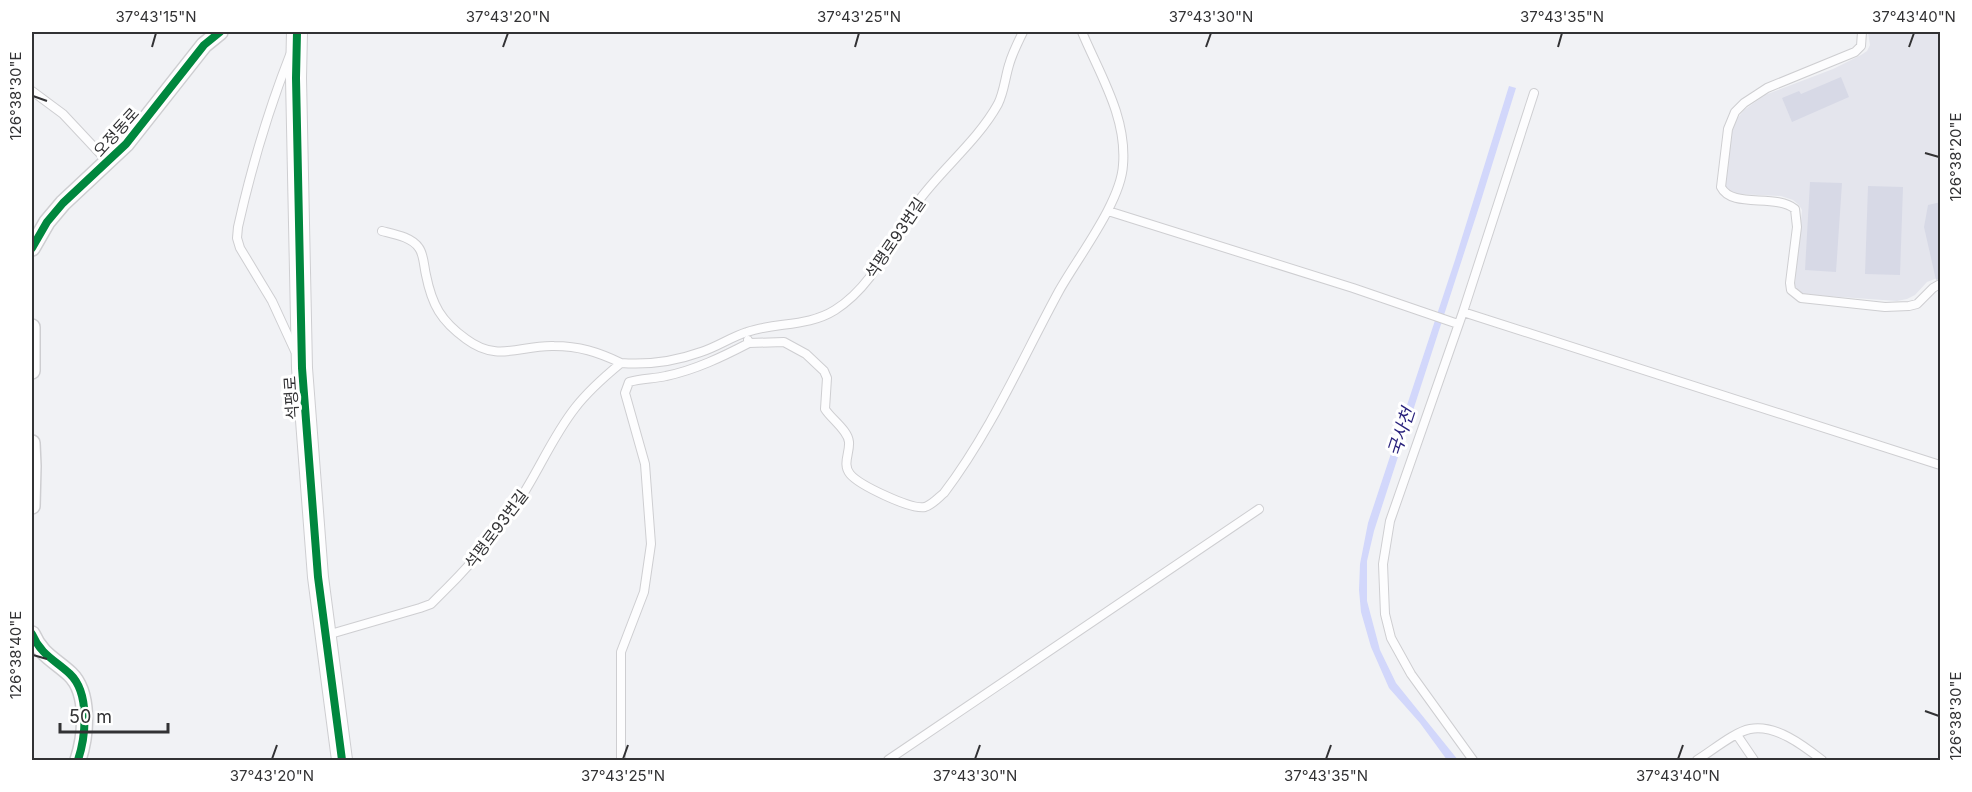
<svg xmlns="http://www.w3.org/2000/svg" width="1972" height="792" font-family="Inter,'Noto Sans KR',sans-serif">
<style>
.built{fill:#e4e5ed}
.water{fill:#d2d7fb}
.building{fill:#d7d9e6}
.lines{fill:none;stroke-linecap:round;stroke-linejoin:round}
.service-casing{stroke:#ceced1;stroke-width:10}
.minor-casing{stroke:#ceced1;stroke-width:18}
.tertiary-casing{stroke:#ceced1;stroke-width:22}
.service{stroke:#fdfdfe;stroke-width:8}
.minor{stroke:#fdfdfe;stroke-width:15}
.tertiary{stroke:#fdfdfe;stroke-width:20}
.cycleway-casing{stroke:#fff;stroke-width:11}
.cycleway{stroke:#00873e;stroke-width:8}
.ticks{fill:none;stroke:#323234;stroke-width:2}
.labels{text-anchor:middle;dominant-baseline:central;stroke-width:6;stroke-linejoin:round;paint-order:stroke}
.street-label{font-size:16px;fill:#323234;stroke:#fff}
.water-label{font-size:18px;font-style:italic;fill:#2a237d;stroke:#fff}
.neatline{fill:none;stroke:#323234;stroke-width:2}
.ticks-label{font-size:15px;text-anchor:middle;fill:#323234}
</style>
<rect width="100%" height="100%" fill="#f1f2f5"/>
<path class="built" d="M1868 32H1940V277L1927 282 1915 295 1907 299 1897 301 1799 294 1795 289V283L1802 210 1799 205 1793 200 1781 196 1736 194 1728 191 1725 186 1732 132 1736 120 1744 110 1765 95 1833 69 1861 55 1867 51 1870 45Z"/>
<path class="water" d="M1509 86 1516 88 1479 207 1374 531 1367 561V601L1380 650 1396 683 1458 760H1447L1420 723 1389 688 1371 647 1361 612 1359 590 1360 564 1368 523 1455 260Z"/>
<path class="building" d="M1841 77 1849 97 1792 122 1782 98 1799 91 1801 94Z
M1810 182 1842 183 1836 272 1805 270Z
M1868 186 1903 187 1900 275 1865 274Z
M1941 202V278L1936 280 1924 227 1928 205Z"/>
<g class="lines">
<g class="service-casing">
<path id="service" d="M1862 32 1861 46 1855 52 1767 88 1744 103 1735 112 1728 129 1721 187C1732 209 1775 193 1795 209L1797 227 1790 283 1791 290 1801 298 1885 307 1909 306 1917 304 1933 288 1940 284
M290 55C268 111 251 169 238 227L237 238 240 248 272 301 295 351
M32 91 63 114 108 162
M1108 211 1353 288 1458 324
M382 231C394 234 412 237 419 248 424 255 424 267 426 275 432 305 441 321 466 339 498 363 519 345 554 346 579 346 598 352 621 363
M1463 312 1940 465
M749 343 784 342 806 354 824 371 827 378 825 409C831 419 848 430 849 442 850 453 842 464 850 474 859 485 911 510 925 507 932 505 938 498 944 493 991 431 1022 359 1059 291 1078 257 1121 202 1123 165 1127 117 1100 75 1082 32
M327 635 420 608 431 604 437 598C468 568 497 535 520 499 539 470 553 436 575 408 588 391 604 377 621 363 647 365 676 361 701 352 717 347 731 337 747 332 776 322 808 327 835 310 876 284 892 237 920 199 944 167 978 140 998 104 1004 92 1005 78 1009 65 1012 54 1018 42 1023 32
M1737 735 1754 760
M621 760V652L644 592 651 544 645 464 625 393 629 382C641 378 654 379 666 376 695 370 722 357 749 343L748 340
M888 760 1259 509
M1473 760 1411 674 1391 638 1385 614 1383 564 1390 521 1463 312 1534 93
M1697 760C1712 751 1734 732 1750 729 1776 724 1804 746 1822 760"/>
</g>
<g class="minor-casing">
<path id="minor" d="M32 248 47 222 63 203 126 144 204 45 220 32
M32 327V371
M32 443 33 466 32 506
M32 634C41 655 55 660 70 674 90 693 86 736 78 760"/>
</g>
<g class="tertiary-casing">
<path id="tertiary" d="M297 32 296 78 302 368 318 577 342 760"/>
</g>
<use href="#service" class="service"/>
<use href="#minor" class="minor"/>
<use href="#tertiary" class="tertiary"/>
<g class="cycleway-casing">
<path id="cycleway" d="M297 32 296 78 302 368 318 577 342 760
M32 248 47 222 63 203 126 144 204 45 220 32
M32 634C41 655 55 660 70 674 90 693 86 736 78 760"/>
</g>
<use href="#cycleway" class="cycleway"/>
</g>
<path class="ticks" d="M152 47 156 33M503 47 508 33M855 47 859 33M1206 47 1211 33M1558 47 1562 33M1909 47 1914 33M33 96 47 101M1925 153 1939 157M33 655 47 659M1925 711 1939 716M272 759 277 745M623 759 628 745M975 759 980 745M1326 759 1331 745M1678 759 1683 745"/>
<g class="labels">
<g class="street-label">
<text transform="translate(116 132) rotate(-48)">오정동로</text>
<text transform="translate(895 238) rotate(-56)">석평로93번길</text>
<text transform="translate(291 398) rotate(-94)">석평로</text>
<text transform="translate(496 529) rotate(-53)">석평로93번길</text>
</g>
<g class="water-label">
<text transform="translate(1401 432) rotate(-72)">국사천</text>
</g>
</g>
<rect width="1972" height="792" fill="none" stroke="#ffffff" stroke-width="66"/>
<path d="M60 723v9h108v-9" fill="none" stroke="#323234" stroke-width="3"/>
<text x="69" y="723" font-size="18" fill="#323234" stroke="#ffffff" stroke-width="4.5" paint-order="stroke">50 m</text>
<rect x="33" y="33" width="1906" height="726" class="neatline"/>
<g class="ticks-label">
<text x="156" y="22">37°43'15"N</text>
<text x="508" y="22">37°43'20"N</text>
<text x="859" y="22">37°43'25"N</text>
<text x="1211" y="22">37°43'30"N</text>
<text x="1562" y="22">37°43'35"N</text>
<text x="1914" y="22">37°43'40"N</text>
<text transform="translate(16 96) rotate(-90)" y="5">126°38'30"E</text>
<text transform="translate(1956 157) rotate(-90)" y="5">126°38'20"E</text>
<text transform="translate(16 655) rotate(-90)" y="5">126°38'40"E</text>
<text transform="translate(1956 716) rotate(-90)" y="5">126°38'30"E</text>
<text x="272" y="781">37°43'20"N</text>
<text x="623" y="781">37°43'25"N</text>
<text x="975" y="781">37°43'30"N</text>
<text x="1326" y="781">37°43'35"N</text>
<text x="1678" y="781">37°43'40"N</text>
</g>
</svg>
